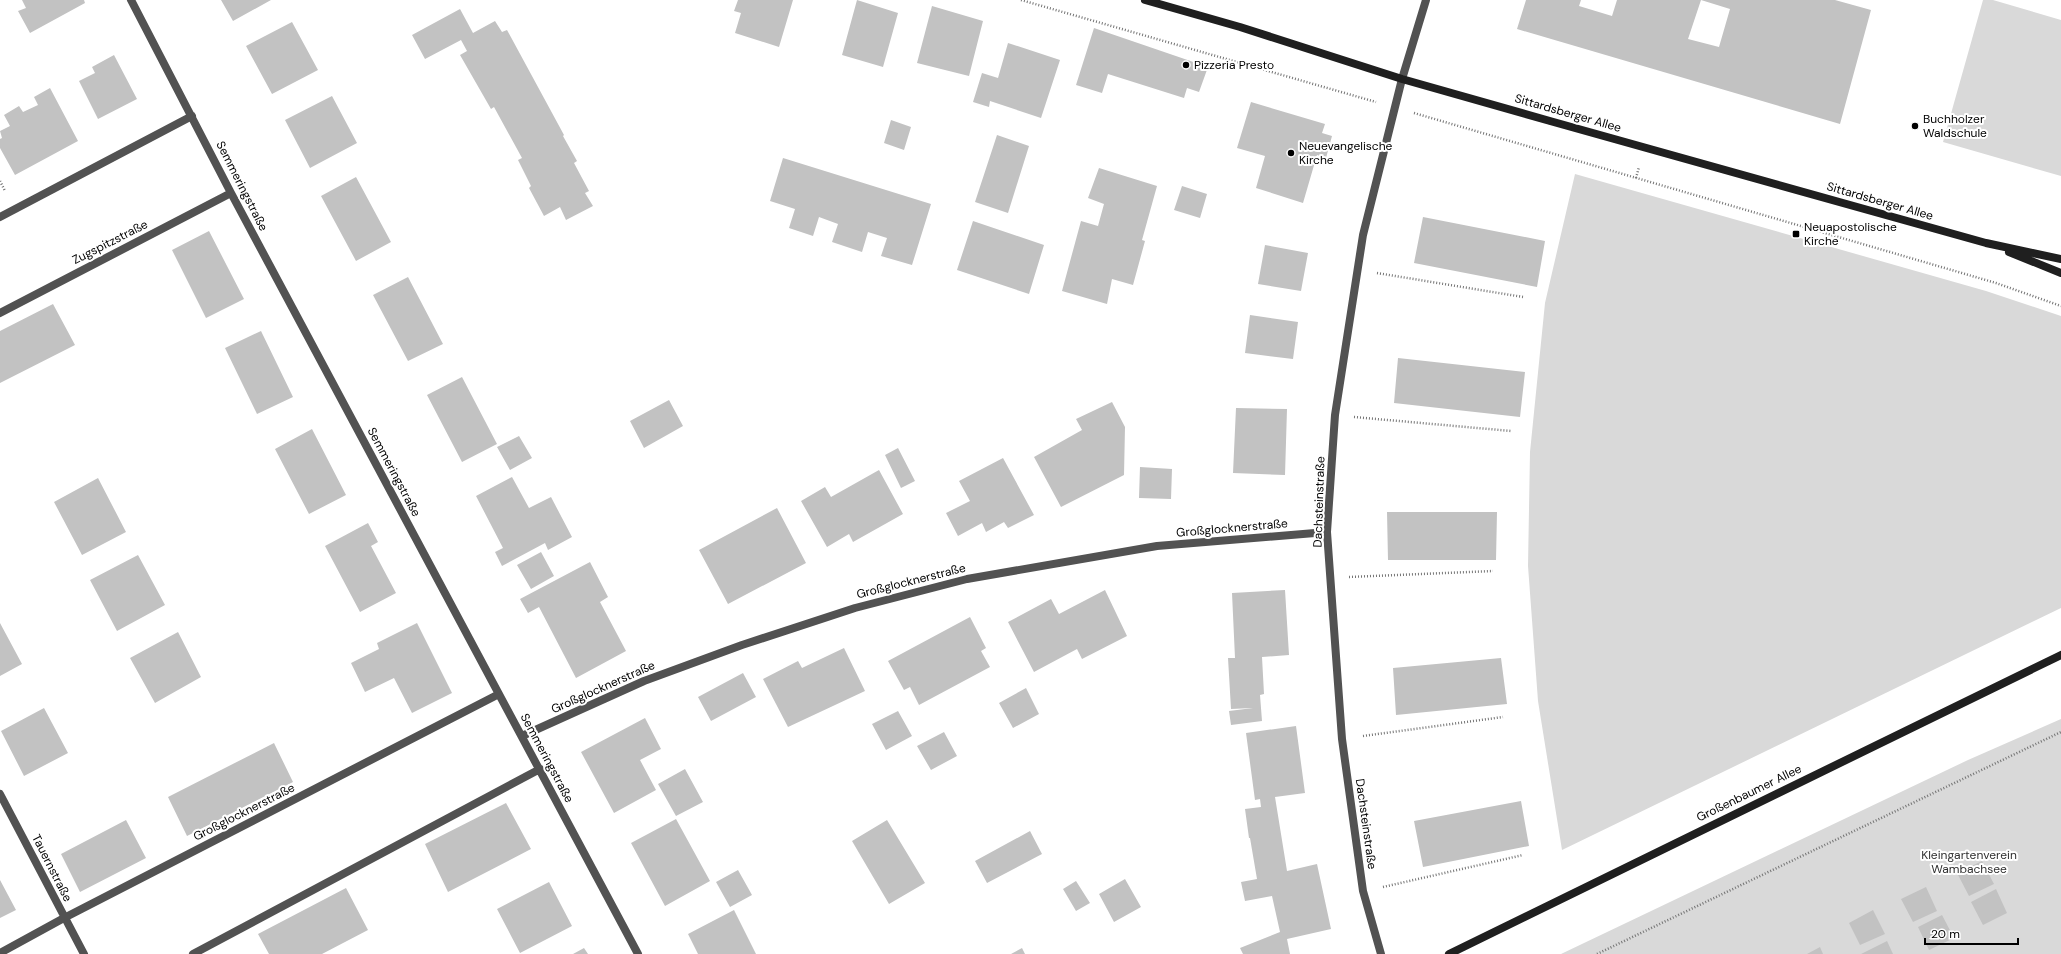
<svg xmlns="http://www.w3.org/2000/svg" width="2061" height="954" font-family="'DM Sans',sans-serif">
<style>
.green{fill:#d9d9d9}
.building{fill:#c2c2c2;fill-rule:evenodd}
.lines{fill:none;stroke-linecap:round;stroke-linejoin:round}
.path{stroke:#747474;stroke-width:2.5;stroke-dasharray:1 2;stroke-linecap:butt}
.street{stroke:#525252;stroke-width:8}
.secondary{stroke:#1f1f1f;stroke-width:8}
.poi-dot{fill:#000;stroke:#fff;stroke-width:1.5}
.labels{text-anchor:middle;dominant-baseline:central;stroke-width:4;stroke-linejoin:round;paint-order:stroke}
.poi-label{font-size:12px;fill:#000;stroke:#fff;text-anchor:start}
.street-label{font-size:12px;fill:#000;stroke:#fff}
.park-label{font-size:12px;fill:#303030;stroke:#fff}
</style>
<rect width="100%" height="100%" fill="#fff"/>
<path class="green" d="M1983 0H1993L2061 20V176L1943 142Z
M1575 174 1986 291 2061 316V608L1562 850 1538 701 1528 566 1530 452 1545 303Z
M2061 719V954H1561L1968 760Z"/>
<path class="building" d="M22 0H84L85 3 30 33 18 11 26 8Z
M221 0H271L233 21Z
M738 0H793L779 47 735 33 741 13 734 11Z
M857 0 898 13 883 67 842 55Z
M1526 0H1581L1579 6 1612 16 1617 0H1835L1871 10 1840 124 1517 29ZM1701 0 1730 9 1719 47 1688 39Z
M932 6 983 21 969 76 917 63Z
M460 9 473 33 495 21 502 32 507 30 564 135 563 136 577 161 574 163 589 191 585 193 593 206 566 220 560 207 544 216 529 188 531 186 518 160 522 158 494 107 491 109 460 55 467 51 461 40 425 59 412 35Z
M292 22 318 70 272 94 246 46Z
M1094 28 1208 67 1199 92 1187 88 1184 98 1108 74 1102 93 1076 85Z
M1008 43 1060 60 1041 118 990 101 989 107 973 102 982 73 998 78Z
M114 55 137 99 98 119 79 81 95 73 92 67Z
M50 88 78 141 15 175 0 148V139L2 138 0 131 10 126 4 115 19 106 23 112 38 105 34 97Z
M332 96 357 143 310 168 285 120Z
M1251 102 1325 124 1322 133 1332 136 1326 158 1317 155 1303 203 1256 188 1265 156 1237 148Z
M891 120 911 127 904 150 884 143Z
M997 135 1029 146 1008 213 975 202Z
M783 158 931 204 912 265 881 256 887 238 868 232 862 252 832 242 838 224 819 217 813 236 789 228 795 209 770 201Z
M1099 168 1157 186 1142 240 1145 241 1133 285 1112 279 1107 304 1062 291 1081 221 1098 226 1104 204 1088 198Z
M356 177 391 242 356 261 321 196Z
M1182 186 1207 194 1200 218 1174 210Z
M1423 217 1545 241 1537 287 1414 263Z
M973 221 1044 245 1029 294 957 270Z
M209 231 244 299 206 318 172 250Z
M1265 245 1308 253 1301 291 1258 284Z
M408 277 443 344 408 361 373 295Z
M53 304 75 345 0 383V331Z
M1250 315 1298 322 1293 359 1245 353Z
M261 331 293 397 257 414 225 348Z
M1398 358 1525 372 1520 417 1394 403Z
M462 377 497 444 462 462 427 395Z
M669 400 683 426 644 448 630 421Z
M1112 402 1125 427 1124 475 1061 507 1034 457 1082 430 1076 419Z
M1236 408 1287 409 1285 475 1233 473Z
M312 429 346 495 309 514 275 449Z
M519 436 532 458 510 470 497 447Z
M898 448 915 481 901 488 885 455Z
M1003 458 1034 515 1008 528 1004 522 986 532 982 523 958 536 946 513 970 501 959 481Z
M1140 467 1172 469 1171 499 1139 498Z
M879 470 903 514 853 542 849 534 827 547 801 501 825 487 831 497Z
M512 477 529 508 551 497 572 537 548 550 545 543 502 566 495 552 503 548 476 496Z
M98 478 126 532 82 555 54 502Z
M777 508 806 563 728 604 699 550Z
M1387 512H1497L1496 560H1388Z
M368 523 378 542 371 546 396 593 360 612 325 546Z
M541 552 554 576 531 589 517 565Z
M138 555 165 605 117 631 90 580Z
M590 562 608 597 600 602 626 651 576 678 539 607 528 613 520 599Z
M1105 590 1127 636 1082 659 1077 649 1034 672 1008 622 1051 599 1059 614Z
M1285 590 1289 655 1262 657 1264 694 1260 695 1262 721 1231 725 1229 711 1253 708 1231 709 1228 658H1235L1232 593Z
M970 617 986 648 981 651 990 667 919 705 910 687 904 690 888 661Z
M0 623 22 664 0 676Z
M417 623 452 693 412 713 394 678 365 692 351 663 379 649 377 643Z
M178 632 201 677 155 703 130 658Z
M844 648 865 691 788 727 763 679 798 661 802 668Z
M1501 658 1507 704 1396 715 1393 668Z
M743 673 756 697 711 721 698 697Z
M1026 688 1039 714 1013 728 999 703Z
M44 708 68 753 24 776 1 731Z
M898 711 912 736 886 750 872 724Z
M645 718 661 749 640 760 656 790 614 813 581 752Z
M1296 726 1305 793 1275 797 1287 871 1317 864 1331 929 1287 939 1290 954H1243L1240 948 1280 932 1272 896 1245 901 1241 882 1257 879 1250 838H1249L1245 809 1261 807 1260 799 1255 800 1246 733Z
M944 732 957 756 931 770 917 746Z
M274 743 293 782 187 836 168 797Z
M685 769 703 802 676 816 658 784Z
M1521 801 1529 846 1423 867 1414 821Z
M506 803 531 849 448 892 425 844Z
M676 819 710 881 665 906 631 843Z
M126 820 146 858 80 892 61 854Z
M887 820 925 883 889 904 852 841Z
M1030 831 1042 854 987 883 975 861Z
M1982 861 1994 884 1969 896 1957 873Z
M738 870 752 895 730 907 716 882Z
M1125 879 1141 907 1114 922 1099 894Z
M0 880 16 910 0 918Z
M1076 881 1090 903 1076 911 1063 889Z
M549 882 572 926 520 953 497 909Z
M1926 887 1937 911 1913 922 1901 899Z
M346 888 368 930 322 954H269L258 934Z
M1996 889 2007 913 1983 925 1971 902Z
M734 910 756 954H698L688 934Z
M1873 910 1885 934 1860 945 1849 923Z
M1942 915 1954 938 1929 950 1918 927Z
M1887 941 1893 954H1861Z
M1820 947 1823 954H1807Z
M584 948 588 954H573Z
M1022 948 1025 954H1011Z"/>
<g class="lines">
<path class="path" d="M1021 0 1376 102
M1414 113 1996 283 2061 306
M1636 178 1639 167
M0 181 5 191
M1377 273 1523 297
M1354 417 1511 431
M1349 577 1493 571
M1363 736 1503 717
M1383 887 1523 855
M1597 954 2061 732"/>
<path class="street" d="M131 0 231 193 638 954
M0 217 192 116
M0 313 231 193
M522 736 644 681 742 645 855 608 967 579 1157 546 1327 532
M0 794 84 954
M0 953 64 918 499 694
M193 954 540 769
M1381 954 1363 891 1342 739 1327 532 1335 415 1363 235 1402 79 1426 0"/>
<path class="secondary" d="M1145 0 1240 27 1402 79 1550 121 1986 243 2061 259
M2009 252 2061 273
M1449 954 2061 655"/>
</g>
<g class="poi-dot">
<circle cx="1186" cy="65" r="4"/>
<circle cx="1915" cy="126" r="4"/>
<circle cx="1291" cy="153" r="4"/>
<rect x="1792" y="230" width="8" height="8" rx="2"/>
</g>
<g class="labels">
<g class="poi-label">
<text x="1194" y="65">Pizzeria Presto</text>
<text x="1923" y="119">Buchholzer<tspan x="1923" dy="14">Waldschule</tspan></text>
<text x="1299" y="146">Neuevangelische<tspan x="1299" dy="14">Kirche</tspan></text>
<text x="1804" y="227">Neuapostolische<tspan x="1804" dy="14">Kirche</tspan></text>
</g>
<g class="street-label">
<text transform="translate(1568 113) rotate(16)">Sittardsberger Allee</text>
<text transform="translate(242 186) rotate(63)">Semmeringstraße</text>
<text transform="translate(1880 201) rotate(16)">Sittardsberger Allee</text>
<text transform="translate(110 242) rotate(-27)">Zugspitzstraße</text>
<text transform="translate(394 472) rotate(62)">Semmeringstraße</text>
<text transform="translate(1319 502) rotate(-88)">Dachsteinstraße</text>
<text transform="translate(1232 528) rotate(-5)">Großglocknerstraße</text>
<text transform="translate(911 581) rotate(-14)">Großglocknerstraße</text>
<text transform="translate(603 687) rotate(-24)">Großglocknerstraße</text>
<text transform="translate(547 758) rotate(62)">Semmeringstraße</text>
<text transform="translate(1749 793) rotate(-26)">Großenbaumer Allee</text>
<text transform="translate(244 812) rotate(-27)">Großglocknerstraße</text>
<text transform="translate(1366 824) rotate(82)">Dachsteinstraße</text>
<text transform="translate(52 868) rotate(63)">Tauernstraße</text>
</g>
<g class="park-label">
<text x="1969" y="855">Kleingartenverein<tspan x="1969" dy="14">Wambachsee</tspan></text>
</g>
</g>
<path d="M1925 938v6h93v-6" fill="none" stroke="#000000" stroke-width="2"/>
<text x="1931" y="938" font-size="12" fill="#000000" stroke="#ffffff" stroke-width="3" paint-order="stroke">20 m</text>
</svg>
